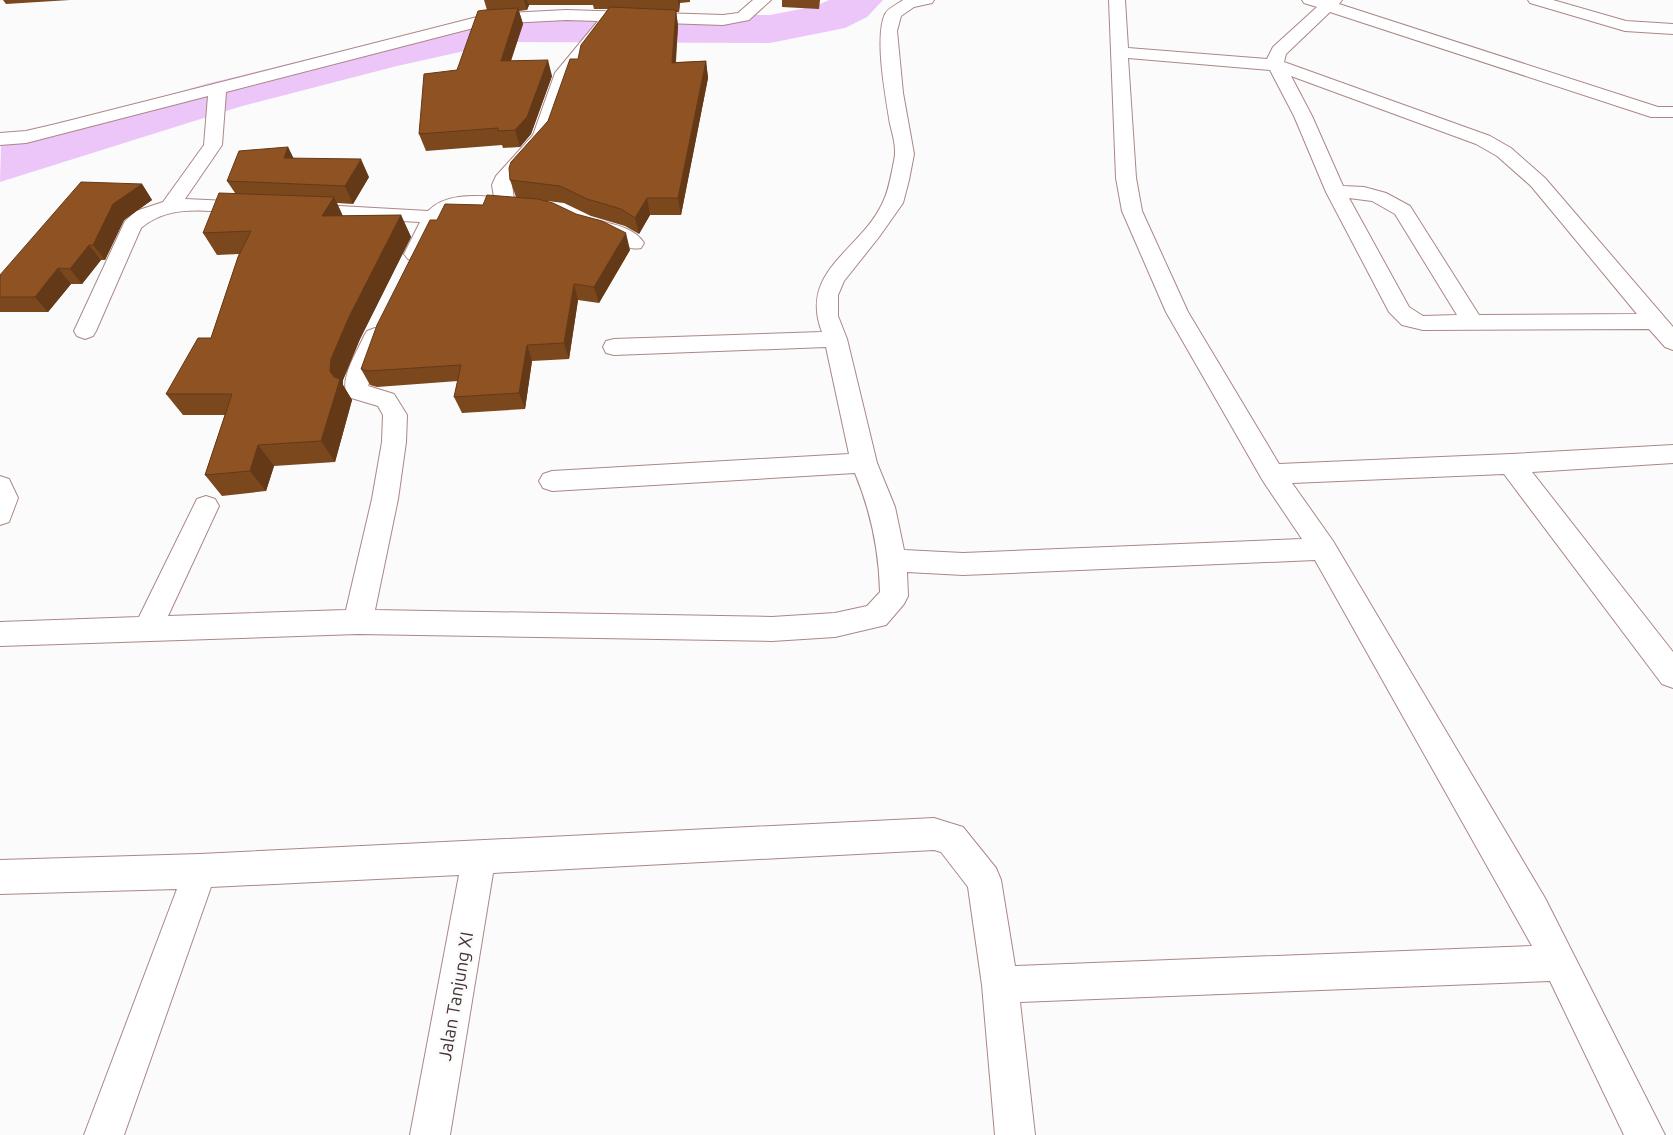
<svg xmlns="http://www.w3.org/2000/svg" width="1673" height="1135" font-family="Ubuntu,sans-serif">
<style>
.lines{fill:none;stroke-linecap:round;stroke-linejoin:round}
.river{fill:#ecc5f9;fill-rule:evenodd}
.minor-casing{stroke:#ab8785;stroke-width:2}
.minor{fill:#fff;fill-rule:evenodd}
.wall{fill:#7b471d}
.shaded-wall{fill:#643918}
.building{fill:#8f5222;stroke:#643918}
.labels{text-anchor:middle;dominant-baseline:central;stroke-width:5;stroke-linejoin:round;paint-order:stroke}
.near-street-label{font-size:18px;fill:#433433;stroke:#fbfbfb}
</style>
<rect width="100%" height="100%" fill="#fbfbfb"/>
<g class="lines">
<path class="river" d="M829 0H883L867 17 845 28 770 43 505 42 397 66 242 106 0 182 1 145 206 84 393 38 505 14 770 15 816 6Z"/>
<g class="minor-casing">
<path id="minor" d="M753 0H771L749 20 723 25 605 21 609 25 597 45 572 74 551 137 515 178 512 185 514 199 528 202 531 206 528 210 521 212C501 209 456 200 442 219 435 229 431 243 426 254L422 259 415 261 408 259 404 254 420 222 304 216 297 214 294 210 297 206 304 204 428 211C444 194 472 195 494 197L492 185 496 176 533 135 555 73 598 21 566 20 489 24 226 92 222 145 185 199 251 202 258 204 261 208 258 212 251 214C214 212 171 202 141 228L96 331 93 336 85 339 77 336 74 331 125 221 136 211 163 202 204 145 208 96 26 143 0 145V133L26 131 56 124 489 14 566 10 723 15 738 13Z
M903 0H934L932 3 914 7 901 16 897 31 903 93 914 154 909 180 903 203 879 237 844 281 838 295V316L847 339 877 463 895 507 904 550 963 553 1302 539 1263 481 1166 312 1122 211 1116 178 1109 0H1125L1128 48 1267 59 1273 47 1317 7 1304 3 1302 0H1342L1339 4 1658 107H1673V117H1651L1330 12 1286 54 1284 62 1490 136 1511 148 1545 178 1673 327V350L1665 347 1649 329 1423 330 1402 325 1389 312 1326 192 1294 116 1270 70 1128 58 1136 178 1142 211 1188 312 1279 464 1511 454 1673 445V463L1532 472 1673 652V688L1662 684 1504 474 1292 483 1333 541 1545 898 1665 1135H1624L1550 981 1020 1002 1035 1135H995L982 985 968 887 941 852 934 850 493 873 450 1135H410L459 875 211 887 124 1135H84L177 889 0 894V860L200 854 934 818 963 827 996 868 1001 880 1015 966 1532 946 1315 560 963 575 907 572 908 596 904 604 886 625 835 637 772 641 358 634 0 646V622L139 617 197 499 206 496 215 499 219 506 168 616 346 610 372 499 382 442 383 415 378 406 348 397C338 381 357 352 364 336L367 331 375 328 383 331 386 336 368 386 394 394 407 415 406 442 398 499 375 610 772 617 835 613 867 606 880 592C879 550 871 512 855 473L552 491 543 488 539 481 543 474 552 471 849 454 826 347 614 355 606 353 603 347 606 341 614 339 822 332C798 270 862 250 883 202 889 190 891 175 894 161 897 149 893 136 890 124 886 98 874 38 885 14 888 8 898 4 903 0ZM1291 76 1476 144 1497 156 1531 186 1637 314 1479 315 1410 206 1386 193 1364 187 1343 186 1312 116ZM1349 198 1372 201 1395 214 1457 315 1423 316 1409 307Z
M1528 0H1553L1626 21 1673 24V34L1625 31 1530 3Z
M595 220C612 224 634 227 644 243L641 248C626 251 621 241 608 236 601 234 594 232 588 230L585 226 588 222Z
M0 476 9 479 18 498 9 522 0 525Z"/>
</g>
<use href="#minor" class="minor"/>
</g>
<path class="wall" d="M3 0H70L6 4Z
M484 0H690V2L680 3 679 12H676L678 26 676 62 706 61 708 78 681 215H650L639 234 625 226 591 216 564 203 547 201 630 250 599 303 578 300 569 359 532 361 525 409 462 413 454 397 458 381 377 387 370 385 361 369 437 220 483 205 516 197 510 180 548 121 578 59 608 9H594L593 5H529L527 10 519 11 523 24 511 61 552 76 531 134 520 147 503 148 502 145 426 151 419 134 457 70 487 10Z
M782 0H820L819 9 782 7Z
M288 147 293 158 369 177 353 204 337 203 343 216 401 215 411 237 360 339 343 380V385L352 400 335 462 274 466 266 491 222 496 205 475 225 415H183L166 394 211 338 239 254 217 255 203 233 235 193 227 181Z
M142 184 152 200 124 220 105 260H101L82 284H71L48 312H0V275Z"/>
<path class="shaded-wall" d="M524 0H527L529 5 527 10Z
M678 0H680L679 12Z
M518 8 523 24 505 78 501 61Z
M676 10 678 26 674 79 672 63Z
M548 60 552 76 531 134 520 147 515 130Z
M706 61 708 78 681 215 678 198Z
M288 147 297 165 284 158Z
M361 159 369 177 353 204 345 186Z
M142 184 152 200 124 220 105 260 93 245 113 204Z
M334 197 344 219 322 216Z
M647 198 650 215 639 234 635 218Z
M401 215 411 237 360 339 343 380V385L352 400 335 462 321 441 331 359 349 317Z
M626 233 630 250 599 303 594 287Z
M89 245 101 260 82 284 70 269Z
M58 268 71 284 48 312 35 297Z
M574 284 578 300 569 359 564 343Z
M527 345 532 361 525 409 519 393Z
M258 445 274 466 266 491 250 471Z"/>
<path class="building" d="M610 7 676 10 672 63 706 61 678 198H647L635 218 621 209 587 199 560 186 510 180 509 168 511 162 548 121 570 59H578L581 45Z
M518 8 501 61 548 60 527 117 515 130 498 131V128L419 134 424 74 457 70 478 11 485 10Z
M288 147 284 158 361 159 345 186 227 181 239 151Z
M81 182 142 184 113 204 93 245H89L70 269 58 268 35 297H0V275Z
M219 193 334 197 322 216 401 215 349 317 331 359 330 371 334 377 340 379 321 441 258 445 250 471 205 475 232 394H166L198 338H211L238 257 251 231 203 233Z
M487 195 538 199 553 203 576 214 602 221 626 233 594 287 574 284 564 343 527 345 519 393 454 397 461 365 368 371 361 369 377 325 430 220H437L445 204 483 205Z"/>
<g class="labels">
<g class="near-street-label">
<text transform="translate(455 996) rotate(-80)">Jalan Tanjung XI</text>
</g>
</g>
</svg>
